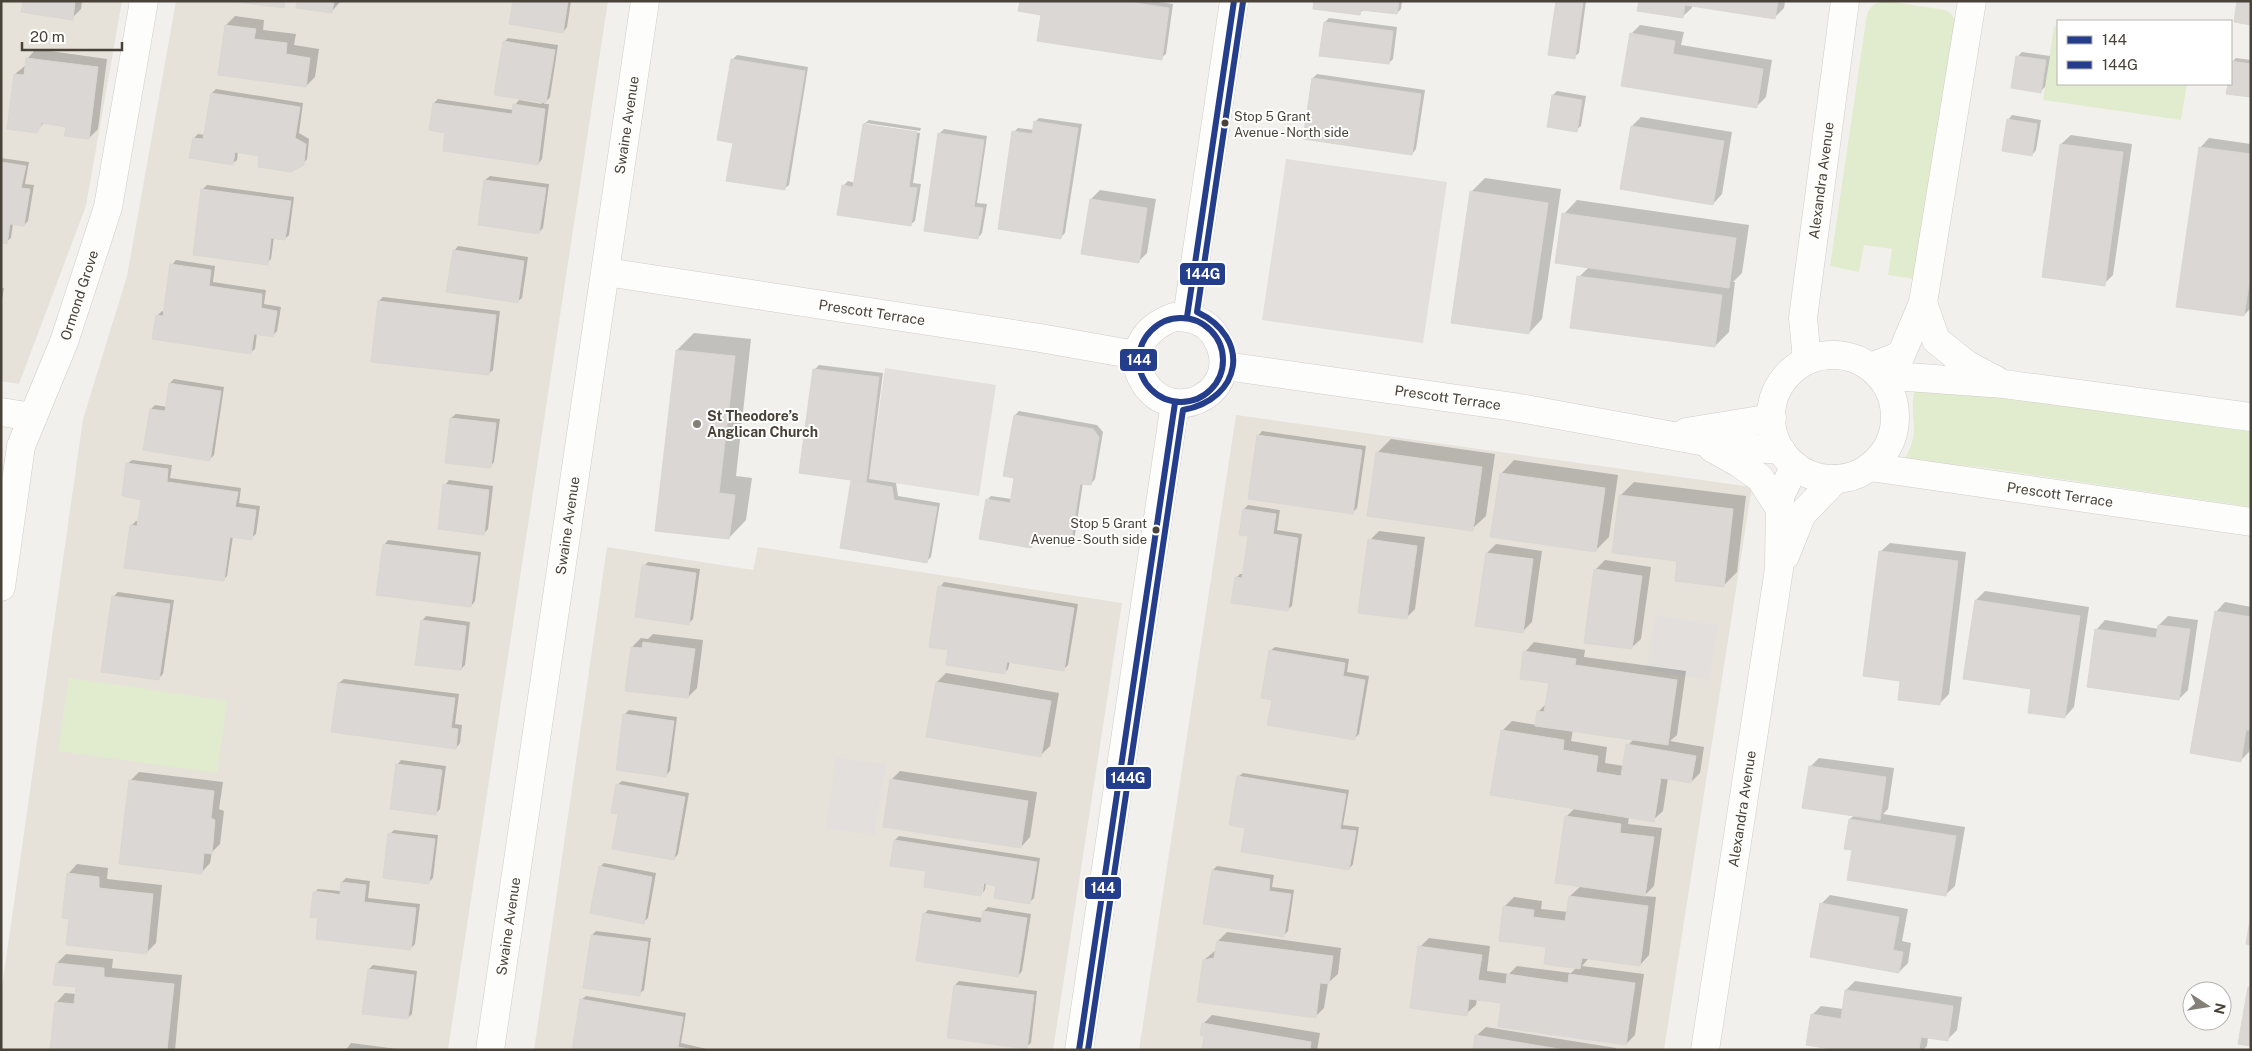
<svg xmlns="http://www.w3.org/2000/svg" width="2252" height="1051" font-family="'Public Sans',sans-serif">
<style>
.residential{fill:#e6e2da}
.green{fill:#e1ecce}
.parking{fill:#e2dfdc}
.shadow{fill:#0003;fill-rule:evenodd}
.building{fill:#dad7d4;stroke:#dad7d3}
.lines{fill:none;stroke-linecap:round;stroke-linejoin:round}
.minor-casing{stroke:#cfccc9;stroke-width:29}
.minor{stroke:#fdfdfc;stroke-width:28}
.bus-1-casing{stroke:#fff;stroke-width:10}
.bus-2-casing{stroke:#fff;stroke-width:10}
.bus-1{stroke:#243e8c;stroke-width:6}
.bus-2{stroke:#243e8c;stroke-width:6}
.bus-dot{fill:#494238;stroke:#fff;stroke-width:2}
.poi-dot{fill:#847f77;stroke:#fff;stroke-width:2}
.labels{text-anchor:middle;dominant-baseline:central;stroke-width:4;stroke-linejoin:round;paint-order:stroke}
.bus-label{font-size:13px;fill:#494238;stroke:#fff;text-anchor:start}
.street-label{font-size:14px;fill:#494238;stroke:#fff}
.poi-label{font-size:14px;font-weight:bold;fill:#494238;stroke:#fff;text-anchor:start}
.line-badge{stroke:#fff;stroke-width:2}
.badge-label{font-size:14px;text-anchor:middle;font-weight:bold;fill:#fff}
</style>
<rect width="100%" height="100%" fill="#f2f0ed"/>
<path class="residential" d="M1 1H122L86 206 19 384 1 381Z
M176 1H608L448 1050H1V994L83 419 127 276Z
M1236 415 1752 487 1664 1050H1139Z
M607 547 753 570 758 547 1122 603 1053 1050H534Z"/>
<path class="green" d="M1887 1 1945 10C1953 14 1955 18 1956 27L1920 280 1888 275 1892 249 1864 245 1859 272 1830 266 1867 14C1872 4 1876 2 1887 1Z
M2054 26 2058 27V84H2187L2181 120 2043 100Z
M1924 385 2251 427V507L1980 467 1904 460C1922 429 1909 422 1914 393Z
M69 678 227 701 217 773 58 751Z"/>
<path class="parking" d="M1286 159 1447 182 1423 343 1262 320Z
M885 368 996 385 979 496 869 479Z
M1655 615 1718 625 1709 680 1646 670Z
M836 758 886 764 874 835 826 828Z"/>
<path class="shadow" d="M24 1H82L81 9 72 18Z
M298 1H341L332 11Z
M514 1H571L567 27 563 32Z
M1021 1H1153L1173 4 1166 54 1161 58 1042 14Z
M1315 1H1402L1401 9 1397 13 1364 9 1360 13Z
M1557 1H1586L1579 53 1574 57Z
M1640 1H1785L1784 8 1775 17 1692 5V8L1682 17Z
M235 16 264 20 263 30 296 34 294 45 319 49 315 77 306 86 226 25Z
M1329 18 1397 27 1393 59 1389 63 1325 22Z
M1640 25 1684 32 1681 45 1772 60 1766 97 1757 106 1631 34Z
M508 38 558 45 550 97 544 104H549L542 159 538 164 447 132 434 103 438 99 514 110 515 105 519 100 542 104 504 42Z
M36 49 107 59 98 129 89 138 67 125 45 122 36 131 15 74 26 65 27 59Z
M2022 52 2050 56 2045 87 2041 91 2013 87 2018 56Z
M737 55 808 67 789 185 784 189 734 142 732 60Z
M2236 58 2251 60V96L2228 93 2229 84H2231L2232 62Z
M1317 74 1425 90 1416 149 1412 154 1313 78Z
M216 89 303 103 299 133 309 139 307 159 303 164 238 151 237 160 232 164 194 138 198 134 205 135 212 93Z
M1557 91 1586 96 1581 126 1576 130 1553 95Z
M2012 115 2041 120 2036 150 2032 155 2008 120Z
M1641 117 1732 132 1722 194 1713 204 1622 188 1632 126Z
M1039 118 1082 124 1065 233 1061 237 1014 132 1018 128 1034 130 1035 122Z
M869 120 921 128 920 131 866 123V125L920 133 913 183 921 184 915 221 910 225 843 186 848 181 855 183 864 124Z
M944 129 987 136 977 203 987 204 982 233 978 238 939 134Z
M2071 135 2132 144 2113 275 2104 284 2061 144Z
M2209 138 2251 144V308L2244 315 2200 148Z
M1 158 29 162 25 184 34 185 28 221 24 225 13 223 11 238 6 242H1Z
M490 176 549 184 543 228 539 232 485 180Z
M1485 178 1561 189 1542 319 1529 333 1471 192Z
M207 185 294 197 289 235 285 239 274 237 271 259 267 263 202 190Z
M1100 190 1156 199 1147 253 1138 262 1091 199Z
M1577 200 1749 225 1742 273 1733 282H1735L1729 332 1715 346 1579 277 1589 267 1564 214Z
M458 246 528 257 522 298 517 302 454 251Z
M176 260 215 266 213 282 266 290 264 304 281 307 277 331 272 336 257 333 255 349 250 353 157 316 162 311 165 312 172 265Z
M1 288H4L1 305Z
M383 297 500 311 493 370 488 374 379 301Z
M694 333 751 339 736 476 752 478 746 520 729 538 677 350Z
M819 365 883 373 869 479 896 483 898 496 940 503 931 557 927 561 841 547 853 479 815 369Z
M174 379 224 387 214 455 209 460 151 409 155 405 167 407 170 383Z
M1019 411 1097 425 1103 432 1095 479 1091 484 1083 483 1074 541 1069 545 1036 540 1031 546 987 500 991 496 1012 499 1016 477 1015 415Z
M456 414 500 419 494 462 490 467 451 418Z
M1262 431 1366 446 1357 508 1353 512 1258 436Z
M1391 439 1495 454 1486 516 1472 529 1377 453Z
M132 460 172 465 170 478 241 488 239 503 260 506 256 534 251 538 233 536 227 576 223 580 131 526 136 521 139 522 142 499 127 464Z
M1514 460 1618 475 1609 537 1595 551 1501 474Z
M449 480 493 486 488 529 484 533 445 485Z
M1634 482 1746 496 1737 572 1723 586 1620 496Z
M1248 505 1280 510 1277 530 1302 534 1292 606 1287 610 1236 578 1240 574H1244L1249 535 1244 509Z
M1379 531 1425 537 1415 609 1406 618 1370 540Z
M388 540 481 552 475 601 471 606 384 545Z
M1890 543 1966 552 1949 694 1939 704 1901 680 1880 552Z
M1496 544 1542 551 1532 622 1523 631 1487 553Z
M1605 560 1651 567 1641 639 1631 648 1595 570Z
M648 562 700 569 693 619 689 623 644 566Z
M944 582 1078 604 1068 665 1064 669 1010 661 1008 669 1004 673 950 649 940 587Z
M1985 591 2089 607 2074 707 2065 717 2032 688 1976 600Z
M118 592 174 600 163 674 159 678 114 596Z
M2225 602 2251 607V743L2249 752 2240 761 2216 612Z
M426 616 470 622 465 665 461 669 422 621Z
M2168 616 2198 620 2188 690 2179 699 2096 630 2105 620 2159 629V625Z
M653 634 703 640 697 688 688 697 632 647 641 638 648 639Z
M1534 642 1585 650 1584 657 1686 671 1677 735 1670 741 1704 747 1700 773 1691 782 1668 778 1663 811 1653 820 1629 816 1628 824 1662 828 1654 886 1644 896 1656 897 1649 955 1640 965 1589 958 1582 966 1644 974 1635 1035 1626 1044 1502 1002 1477 998 1476 1005 1466 1014 1420 947 1429 938 1490 946 1487 971 1509 974 1517 966 1571 973 1577 967 1548 946 1504 907 1514 897 1542 901 1541 909 1568 912 1570 896 1581 886 1566 817 1575 808 1503 730 1512 721 1537 725 1539 711 1547 703 1550 682 1525 652ZM1573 730 1634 739 1628 745 1624 766 1605 763 1607 747 1571 741Z
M1275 647 1349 659 1347 672 1369 676 1359 734 1355 738 1273 699 1270 651Z
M946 673 1059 693 1050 746 1041 755 937 682Z
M344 679 459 694 455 724 462 725 460 743 456 748 339 683Z
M629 710 677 717 670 771 665 776 624 715Z
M1819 758 1894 768 1888 809 1883 814 1965 827 1955 886 1945 895 1854 849 1850 819 1855 815 1810 767Z
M401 760 446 766 440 809 436 813 397 765Z
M900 771 1037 792 1030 837 1021 847 891 780Z
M139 772 223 782 219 809 224 811 220 844 212 852 210 863 201 873 130 781Z
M1243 773 1349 790 1343 825 1359 827 1353 864 1349 869 1246 827 1238 777Z
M622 781 689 793 678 854 674 859 620 813 617 785Z
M394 830 438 835 433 878 429 882 390 834Z
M899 836 1040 858 1034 898 1030 902 997 885 986 883 985 890 980 895 928 870 895 840ZM983 877H985L983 892H980Z
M604 863 656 873 648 918 643 922 600 867Z
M77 864 108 868 107 879 162 885 156 943 147 952 70 918 68 874Z
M1217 866 1274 875 1272 887 1294 890 1288 931 1283 936 1213 870Z
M346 878 370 881 368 898 420 904 415 944 411 948 320 915 314 893 318 889 341 891 342 882ZM316 891 346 895V897L316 894Z
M1830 895 1908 909 1902 941 1911 943 1908 963 1899 972 1821 904Z
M988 907 1031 914 1022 971 1018 976 924 914 928 910 983 918 984 911Z
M596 931 651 938 644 990 639 994 592 935Z
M1227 932 1341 948 1338 974 1328 983 1324 1008 1315 1017 1204 960 1216 950 1218 941Z
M66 954 113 959 112 968 182 975 175 1050H52L56 1003 65 993 76 994 77 986 57 963Z
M373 965 417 971 412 1014 408 1018 369 969Z
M959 981 1037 991 1031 1043 1026 1047 955 985Z
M1855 981 1962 997 1957 1030 1948 1039 1928 1037 1927 1046 1923 1050H1845L1812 1015 1821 1006 1843 1009 1846 990Z
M586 996 686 1013 681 1043 711 1050H573L581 1000Z
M1212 1015 1320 1033 1317 1050H1203L1205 1036 1203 1024Z
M1486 1027 1616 1048V1050H1474L1476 1036Z
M351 1043 405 1050H346Z"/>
<path class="building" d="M23 1H75L73 20 21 12Z
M228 1H285L284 8Z
M297 1H334L332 13 296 8Z
M513 1H568L563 33 509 24Z
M1020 1H1123L1169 8 1162 60 1037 41 1041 15 1018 11Z
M1314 1H1399L1397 14 1361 10 1360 15 1313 9Z
M1556 1H1583L1575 59 1548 55Z
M1639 1H1778L1775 19 1685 5 1683 18 1637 11Z
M2237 1H2251V25L2234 22Z
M1324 22 1393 31 1389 64 1319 56Z
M225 25 256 29 254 39 287 43 286 54 310 58 306 87 218 75Z
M1630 33 1675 41 1673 54 1763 69 1757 108 1621 86Z
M503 41 555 50 546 103 494 95Z
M2016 56 2046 60 2041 93 2011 88Z
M26 58 98 67 89 139 64 136 66 127 42 123 37 133 7 129 14 74 24 75Z
M731 59 805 71 785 190 726 181 733 143 717 140Z
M2231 61 2251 64V97L2226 94 2228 84H2231Z
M1312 78 1421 94 1412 155 1303 139Z
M211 93 300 107 295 138 306 144 304 165 291 172 258 167 259 156 235 152 233 165 189 158 193 138 203 139Z
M1552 95 1582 100 1577 132 1547 127Z
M433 103 512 114 513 104 545 109 538 165 443 151 445 133 429 130Z
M2007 119 2037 124 2032 156 2002 151Z
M1034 121 1078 128 1061 239 998 229 1012 131 1032 134Z
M863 124 917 132 909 187 917 188 911 226 837 215 842 185 853 187Z
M1631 126 1724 141 1713 205 1620 189Z
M938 133 984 140 974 207 983 208 978 239 924 231Z
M2060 144 2123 152 2105 286 2042 277Z
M2199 147 2251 154V272L2244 316 2176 307Z
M1 162 26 166 21 188 30 189 24 226 10 224 7 244 1 243Z
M484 180 546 188 539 234 478 225Z
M201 189 291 201 285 240 271 238 268 265 193 255Z
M1470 191 1548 203 1529 334 1451 323Z
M1090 199 1147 208 1139 263 1081 254Z
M1562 213 1736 238 1729 288 1555 263Z
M453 250 524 261 518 303 446 292Z
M170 264 211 270 209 286 262 294 261 308 277 311 273 337 254 334 251 354 152 339 156 315 163 316Z
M1577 276 1722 295 1715 347 1570 328Z
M378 301 496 315 489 375 371 362Z
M676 350 735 356 719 493 735 495 729 539 655 531Z
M813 369 879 377 866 482 799 473Z
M169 383 221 391 210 461 143 450 150 409 165 411Z
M1014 415 1093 429 1099 437 1091 485 1080 484 1070 547 1035 541 1031 548 979 539 986 499 1010 503 1014 478 1003 476Z
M450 418 496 423 491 468 445 463Z
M1257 435 1362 450 1353 514 1248 499Z
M1376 452 1482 467 1473 531 1367 516Z
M126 463 168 469 167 482 238 492 235 507 256 510 252 540 230 537 224 581 124 568 130 525 137 526 141 500 122 496Z
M1500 473 1605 488 1596 552 1490 537Z
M851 480 892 487 894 500 937 507 927 563 840 548Z
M443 484 489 490 484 535 438 529Z
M1619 495 1733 509 1724 587 1675 581 1677 561 1612 553Z
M1243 509 1276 514 1273 534 1298 538 1288 611 1231 603 1235 577 1242 578 1248 536 1239 535Z
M1368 539 1417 546 1407 619 1358 613Z
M383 544 478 556 471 607 376 595Z
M1879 551 1958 561 1940 705 1898 700 1900 681 1863 676Z
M1486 553 1533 559 1523 633 1475 626Z
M642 565 696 573 689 625 635 617Z
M1594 569 1642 576 1632 649 1584 643Z
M938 586 1074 608 1064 671 1007 662 1005 674 946 665 948 650 929 647Z
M112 596 170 604 159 680 101 672Z
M1975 600 2080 616 2065 718 2028 713 2031 689 1963 679Z
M2215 611 2251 617V730H2246L2241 762 2190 753Z
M421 620 466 626 461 670 415 665Z
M2158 625 2190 629 2179 700 2087 687 2095 629 2156 638Z
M643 642 695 649 688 698 625 691 631 647 642 648Z
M1269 650 1345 663 1343 676 1365 680 1355 740 1267 725 1272 700 1261 698Z
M1523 651 1576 659 1575 665 1677 680 1668 745 1535 726 1537 711 1544 712 1549 683 1520 679Z
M936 682 1051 701 1041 757 926 737Z
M338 683 455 698 451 728 458 729 456 749 331 732Z
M623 714 674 721 666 777 616 770Z
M1501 730 1564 740 1563 750 1598 756 1596 772 1621 776 1626 744 1696 756 1691 783 1661 778 1654 822 1490 795Z
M396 764 442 770 436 815 390 809Z
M1809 766 1886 777 1880 820 1802 808Z
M1237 776 1346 794 1340 829 1356 831 1349 870 1241 852 1245 828 1229 825Z
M890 779 1028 801 1021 848 883 827Z
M129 780 214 791 211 818 215 820 212 854 204 853 202 874 119 864Z
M616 784 685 797 674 860 612 849 618 814 611 813Z
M1565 816 1621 824 1620 833 1654 837 1645 896 1555 883Z
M1849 819 1956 836 1946 896 1847 880 1852 850 1844 849Z
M388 833 435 839 429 884 383 878Z
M894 840 1037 862 1030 904 994 898 996 886 983 883 981 896 924 887 926 871 890 866Z
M599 866 652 877 644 924 590 913Z
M1212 870 1270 879 1269 891 1291 894 1284 937 1203 924Z
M67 873 99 877V888L153 894 147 954 66 945 69 919 62 918Z
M341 882 366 885 364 902 416 908 411 950 316 939 318 917 310 918 313 892 340 895Z
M1569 896 1648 906 1640 966 1582 958 1580 969 1544 964 1546 947 1499 941 1503 906 1534 910 1533 917 1565 921Z
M1820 903 1899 917 1893 950 1903 952 1899 973 1810 957Z
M983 911 1027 918 1018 977 916 961 923 913 981 923Z
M2251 914V945L2246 944Z
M591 935 648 942 640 996 583 988Z
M1217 941 1333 956 1329 984 1320 983 1316 1018 1197 1002 1203 960 1214 958Z
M1418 946 1482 955 1478 980 1506 984 1507 974 1568 983 1569 974 1635 983 1626 1045 1498 1027 1501 1003 1469 999 1467 1016 1410 1008Z
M56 963 104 968V977L174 984 167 1050H50L55 1002 74 1004 76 987 53 985Z
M368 969 414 975 408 1019 362 1014Z
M954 985 1034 995 1027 1049 947 1038Z
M2248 987H2251V1046L2238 1044Z
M1845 990 1953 1006 1948 1041 1921 1037 1919 1050H1837L1806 1045 1811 1014 1841 1019Z
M580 999 683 1017 678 1047 694 1050H572Z
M1202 1023 1311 1042 1310 1050H1202L1204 1037 1200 1035Z
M1475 1035 1565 1050H1473Z"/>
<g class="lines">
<g class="minor-casing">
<g id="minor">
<path id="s1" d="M606 272 1040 338 1136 355"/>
<path d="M1923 303 1936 340 1966 364 1996 380"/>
<path d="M1174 317C1191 317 1207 321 1216 337 1247 389 1174 430 1144 382 1126 353 1146 327 1174 317Z"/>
<path d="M1187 317 1234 1"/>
<circle cx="1833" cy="417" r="62"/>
<path id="s2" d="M1807 360 1803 318 1845 1"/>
<path id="s3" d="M1225 366 1514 407 1728 446 1781 450"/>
<path d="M1871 367 1901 355 1923 303 1972 1"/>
<path d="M1879 375 2004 384 2251 417"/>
<path d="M1 412 33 417"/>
<path d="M1686 432 1772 418"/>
<path d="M1712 448 1739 463 1760 478 1780 509"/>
<path id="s4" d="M1870 467 2251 522"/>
<path d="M1785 556 1802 514 1836 479"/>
<path id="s5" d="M1 587 21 446 64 342 108 207 144 1"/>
<path id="s6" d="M490 1050 645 1"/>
<path d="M1079 1050 1175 403"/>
<path id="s7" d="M1705 1050 1779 569 1780 496 1795 466"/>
</g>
</g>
<use href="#minor" class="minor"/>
<g class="bus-1-casing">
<path id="bus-1" d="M1187 317 1234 1
M1139 360a42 42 0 1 1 84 0a42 42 0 1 1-84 0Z
M1079 1050 1175 403"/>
</g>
<g class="bus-2-casing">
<path id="bus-2" d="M1088 1050 1183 410C1242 399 1252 338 1197 312L1243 2"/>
</g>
<use href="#bus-1" class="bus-1"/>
<use href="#bus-2" class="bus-2"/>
</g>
<g class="bus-dot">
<circle cx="1225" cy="123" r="4.5"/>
<circle cx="1156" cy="530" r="4.5"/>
</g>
<circle class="poi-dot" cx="697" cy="424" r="5"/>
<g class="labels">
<g class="bus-label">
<text x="1234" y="116">Stop 5 Grant<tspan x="1234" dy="16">Avenue - North side</tspan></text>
<text x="1147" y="523" text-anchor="end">Stop 5 Grant<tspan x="1147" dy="16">Avenue - South side</tspan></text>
</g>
<g class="street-label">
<text stroke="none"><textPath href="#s6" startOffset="935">Swaine Avenue</textPath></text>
<text stroke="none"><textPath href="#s2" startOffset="181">Alexandra Avenue</textPath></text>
<text stroke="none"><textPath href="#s5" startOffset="304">Ormond Grove</textPath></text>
<text stroke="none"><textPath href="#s1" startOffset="269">Prescott Terrace</textPath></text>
<text stroke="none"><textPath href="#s3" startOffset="225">Prescott Terrace</textPath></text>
<text stroke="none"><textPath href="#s4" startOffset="192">Prescott Terrace</textPath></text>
<text stroke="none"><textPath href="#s6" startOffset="530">Swaine Avenue</textPath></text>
<text stroke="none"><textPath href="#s7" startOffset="244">Alexandra Avenue</textPath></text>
<text stroke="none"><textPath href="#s6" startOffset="125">Swaine Avenue</textPath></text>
</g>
<g class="poi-label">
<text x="707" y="416">St Theodore’s<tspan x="707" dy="16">Anglican Church</tspan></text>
</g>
</g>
<g class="line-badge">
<rect x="1179" y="262" width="47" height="24" rx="5" fill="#243e8c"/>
<rect x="1119" y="348" width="39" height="24" rx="5" fill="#243e8c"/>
<rect x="1105" y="766" width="47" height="24" rx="5" fill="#243e8c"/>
<rect x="1084" y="876" width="38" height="24" rx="5" fill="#243e8c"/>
</g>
<g class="badge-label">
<text x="1203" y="279">144G</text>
<text x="1139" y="365">144</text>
<text x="1128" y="783">144G</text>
<text x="1103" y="893">144</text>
</g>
<rect width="2252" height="1051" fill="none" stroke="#494238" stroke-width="5"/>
<rect x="2057" y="20" width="175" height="65" fill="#ffffff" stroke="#b6b3af"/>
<rect x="2067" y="36" width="25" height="8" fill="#243e8c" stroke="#b6b3af"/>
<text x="2102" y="45" font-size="15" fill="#494238">144</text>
<rect x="2067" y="61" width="25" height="8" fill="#243e8c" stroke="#b6b3af"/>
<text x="2102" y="70" font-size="15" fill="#494238">144G</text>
<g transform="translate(2207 1006) rotate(102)"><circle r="24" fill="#ffffff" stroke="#b6b3af"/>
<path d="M0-4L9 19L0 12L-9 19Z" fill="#847f77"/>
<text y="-8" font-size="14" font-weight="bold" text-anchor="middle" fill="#494238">N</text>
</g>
<path d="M22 42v8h100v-8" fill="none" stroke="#494238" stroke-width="2.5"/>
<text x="30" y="42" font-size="15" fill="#494238" stroke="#ffffff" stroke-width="4" paint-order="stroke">20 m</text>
</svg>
